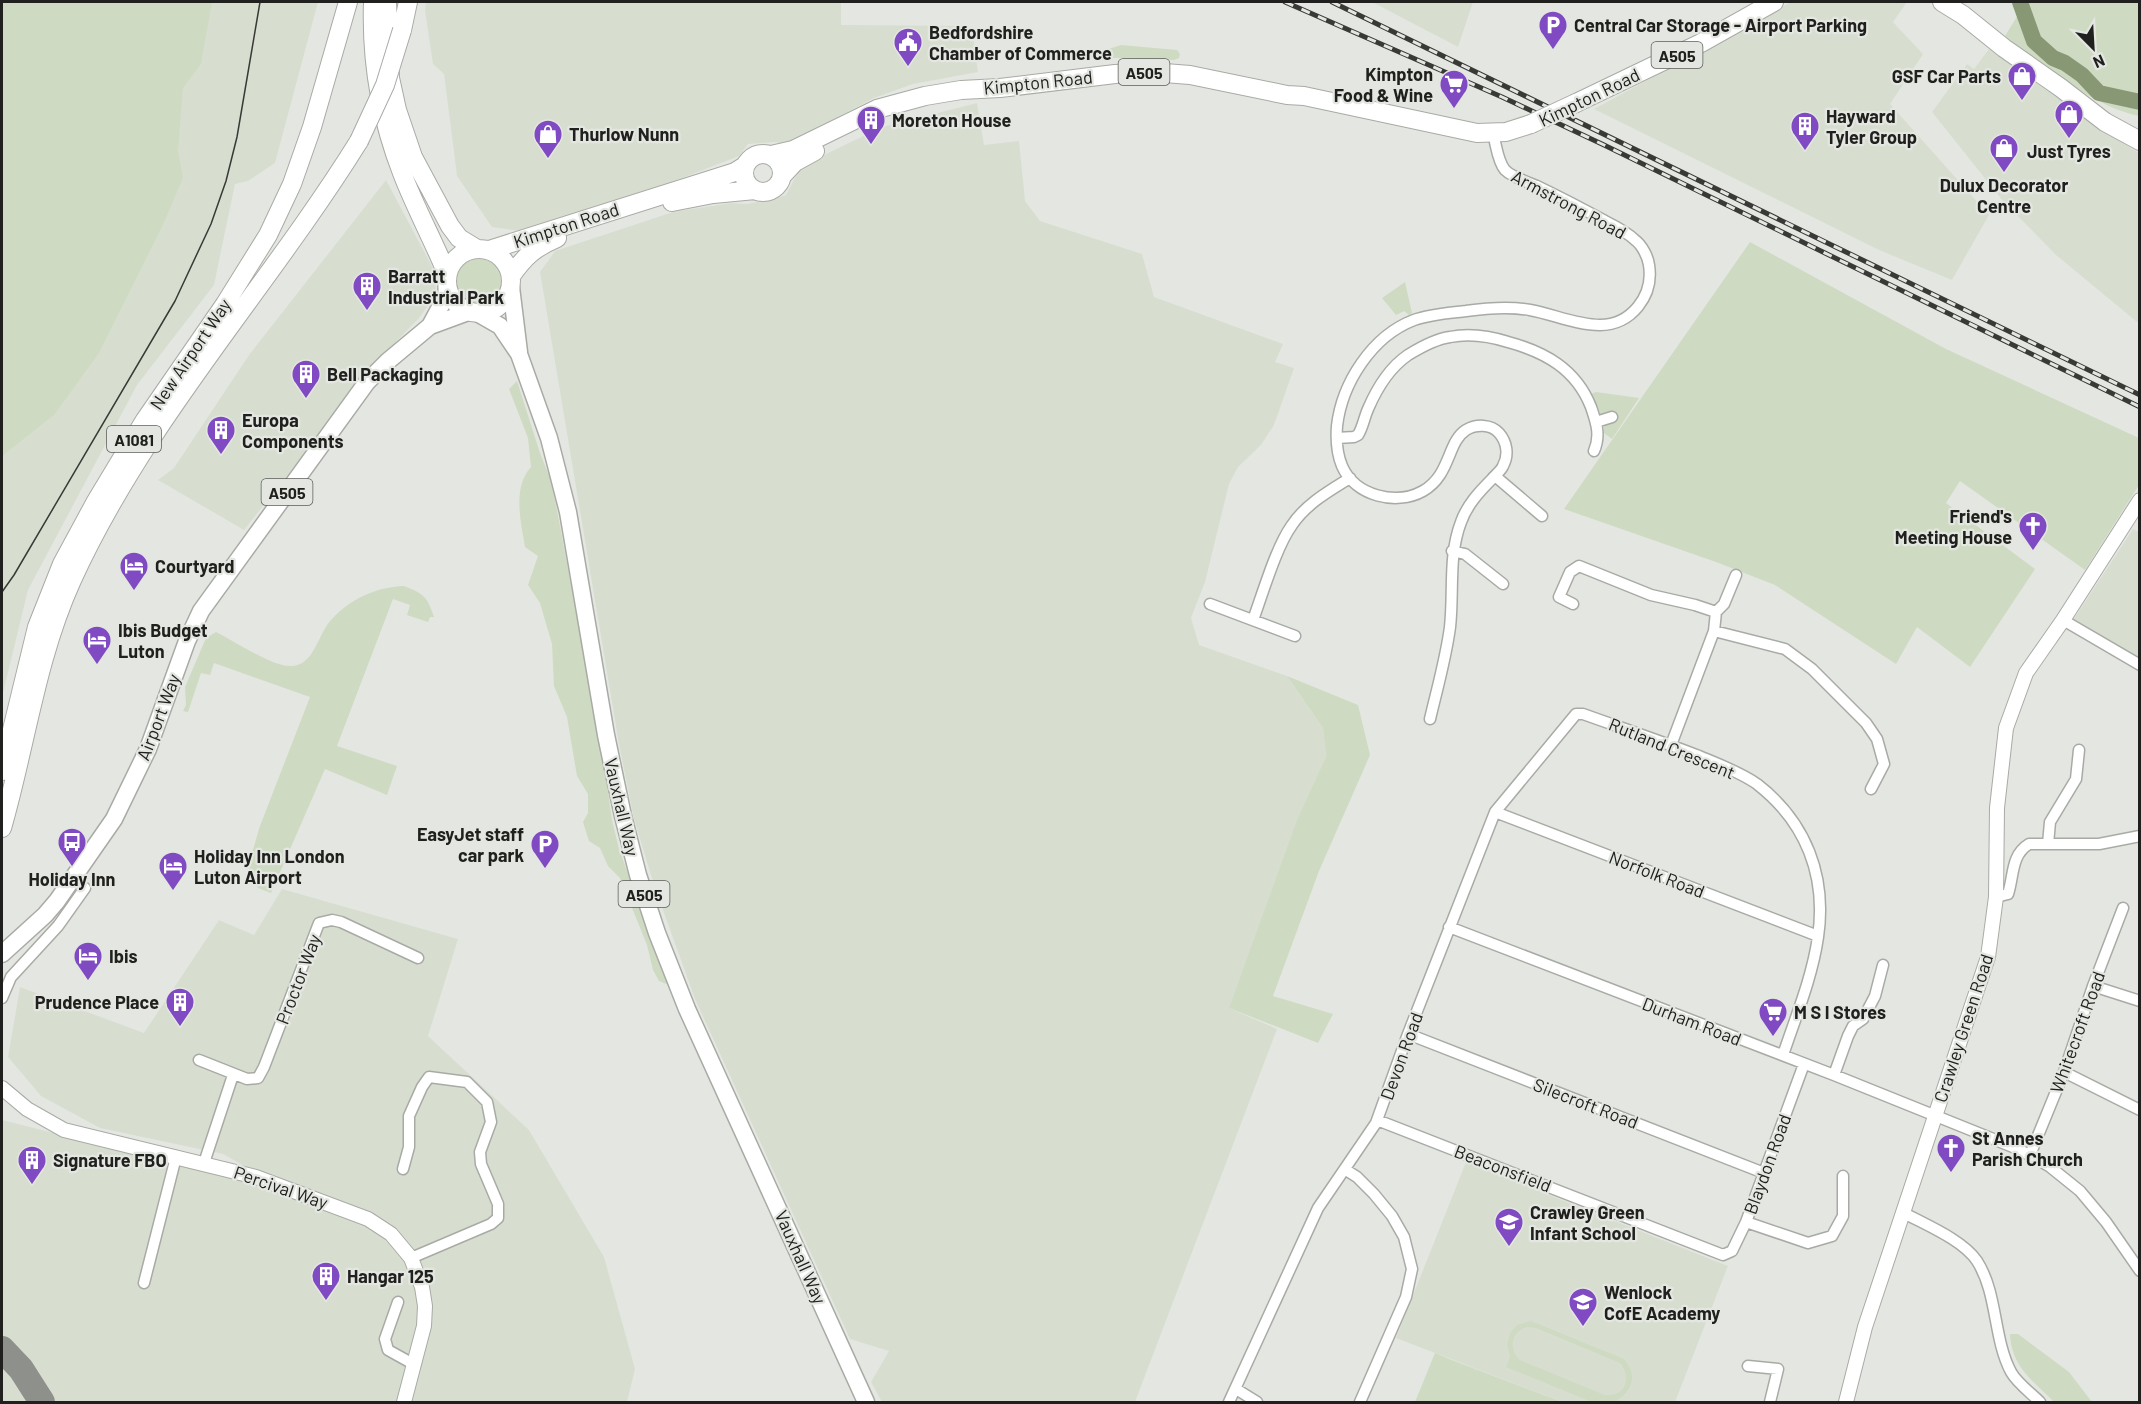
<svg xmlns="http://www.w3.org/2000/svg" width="2141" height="1404" font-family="Barlow,sans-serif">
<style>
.built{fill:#d7ded0}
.green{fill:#cfdac2;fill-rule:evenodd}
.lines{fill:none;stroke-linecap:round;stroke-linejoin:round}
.river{stroke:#889874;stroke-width:16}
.taxiway{stroke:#8e908c;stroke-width:26}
.minor-casing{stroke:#a8aba5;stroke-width:13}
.tertiary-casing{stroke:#a8aba5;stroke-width:16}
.primary-casing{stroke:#a8aba5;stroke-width:19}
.trunk-casing{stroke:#a8aba5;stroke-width:20}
.minor{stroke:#fff;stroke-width:10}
.tertiary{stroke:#fff;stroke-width:14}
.primary{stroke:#fff;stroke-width:16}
.trunk{stroke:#fff;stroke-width:18}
.tram{stroke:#393a37;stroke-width:1.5}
.rail-casing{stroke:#393a37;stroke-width:5}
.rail{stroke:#e4e7e1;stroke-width:3;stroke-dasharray:9;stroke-linecap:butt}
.trunk-bridge-casing{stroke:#a8aba5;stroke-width:20;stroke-linecap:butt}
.trunk-bridge{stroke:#fff;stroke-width:18}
.labels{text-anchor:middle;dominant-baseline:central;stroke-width:4.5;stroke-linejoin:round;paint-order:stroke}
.shield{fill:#e4e7e1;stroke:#5b5c58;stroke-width:1.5}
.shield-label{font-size:16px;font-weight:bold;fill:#20211e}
.poi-label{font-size:18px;font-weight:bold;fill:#20211e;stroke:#e4e7e1;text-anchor:start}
.street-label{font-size:18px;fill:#20211e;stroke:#e4e7e1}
</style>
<rect width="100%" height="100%" fill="#e4e7e1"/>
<path class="built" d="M2 2H318L275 163 248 181 235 184 214 285 137 385 28 590 2 697Z
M426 2H841V25L969 26 973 35 978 72 913 84 874 98 786 144 776 142 748 144 739 156 672 182 520 231 492 227 457 176 444 74 433 64 425 11Z
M1372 2H1473L1458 47Z
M1791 2H1907L1893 22 1923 54 1890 104 1989 215 1952 280 1879 250 1594 109Z
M1989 49 2099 128 2139 153 2140 319 2137 322 2056 255 2003 201 1932 112 1967 64 1974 69Z
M977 103 984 145 1019 141 1025 201 1040 221 1142 254 1154 297 1283 344 1275 362 1294 368 1274 425 1261 445 1238 467 1229 484 1205 582 1191 618 1199 645 1287 676 1323 728 1326 757 1229 1008 1277 1029 1135 1402H882L871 1382 889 1351 850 1339 695 999 654 885 634 819 619 744 540 272 555 251 673 212 731 203 747 204 784 196 786 195 801 166 882 127Z
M386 180 435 272 436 294 420 317 381 357 244 530 158 480 174 468 249 355Z
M2133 529 2139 532V658L2073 620Z
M282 889 458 939 428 1036 529 1130 604 1257 635 1369 627 1402H2V1120L292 1193 223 1154 100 1128 41 1096 8 1057 20 987 144 1033 219 920 254 935Z
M1466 1162 1728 1266 1675 1402H1562L1396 1338Z"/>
<path class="green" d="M2 2H212L201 64 183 88 178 151 183 178 162 227 99 353 54 415 2 456Z
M2026 2H2139V116C2089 105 2045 66 2005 36Z
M1121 45 1177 50 1180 54 1179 58 1174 60 1093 57 1090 55Z
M1750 242 1946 349 2139 438V485L2085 570 1960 481 1946 503 2035 569 1970 667 1917 627 1896 664 1775 585 1716 562 1564 509Z
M456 282a23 23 0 1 1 46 0a23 23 0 1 1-46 0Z
M1405 282 1412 313 1409 315 1404 311 1396 315 1382 298Z
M517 381 540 453 550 478 556 505 602 749 612 820 619 849 669 985 659 981 653 970 647 945 620 878 608 866 600 848 589 841 583 822 588 813V794L577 776 567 717 554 686 552 644 540 603 528 585 538 556 525 547C521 522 512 488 531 467L528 438 509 389Z
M1596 392 1639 398 1612 439 1604 433V425L1607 423 1603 415 1600 414 1591 394Z
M404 586C424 594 427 596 434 617H430L428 622 407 615 410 605 393 599 337 746 397 766 387 795 325 769 271 893 258 888 247 870 260 826 310 697 214 663 210 675 201 673 188 712 183 711 186 705 185 687 206 638 216 632C234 641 273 667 291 666 314 666 318 634 331 620 350 599 376 587 404 586Z
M1287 676 1358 705 1370 755 1319 871 1273 996 1333 1014 1318 1043 1229 1008 1297 820 1326 757 1323 728Z
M1531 1321 1624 1359C1637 1374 1634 1390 1617 1400L1623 1402H1592L1506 1367 1510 1357 1507 1345 1510 1333 1517 1325ZM1527 1327 1536 1328 1620 1363C1632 1377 1626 1397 1605 1395L1520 1360C1508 1349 1511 1332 1527 1327Z
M2010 1334H2018L2069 1372 2092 1402H2054C2033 1381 2011 1366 2010 1334Z
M1435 1353 1449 1359 1562 1402H1415Z"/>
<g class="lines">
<path class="river" d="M2020 2 2034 41 2053 58 2065 63 2082 75 2099 93 2140 102"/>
<path class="taxiway" d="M2 1349 21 1369 42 1402"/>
<g class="minor-casing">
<path id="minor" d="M1596 422 1612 417
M1337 438 1354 437 1358 435C1363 427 1364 418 1368 409 1377 388 1389 368 1408 355 1421 347 1435 339 1450 337 1470 333 1489 336 1508 342 1545 352 1576 369 1591 407 1596 422 1601 435 1594 451
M1495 476 1542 516
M1452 551 1465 554 1503 584
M1210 604 1295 636
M1573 604 1559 597 1570 572 1579 566 1651 595 1695 605 1716 612
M1253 620C1263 593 1276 547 1292 525 1306 504 1329 491 1350 478
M2063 620 2140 665
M1714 631 1785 649 1812 669 1866 723 1877 739 1884 764 1871 789
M1430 719C1437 689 1446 658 1450 627 1454 591 1448 556 1461 522 1467 505 1479 492 1492 479 1495 475 1501 471 1503 466 1509 455 1507 442 1499 433 1491 424 1476 424 1466 430 1447 442 1451 475 1423 491 1396 506 1355 496 1342 466 1337 454 1336 439 1337 426 1342 383 1372 336 1414 320 1430 314 1448 313 1466 311 1487 308 1509 306 1530 310 1553 314 1576 325 1600 325 1631 325 1654 296 1649 265 1648 257 1642 245 1635 240 1627 232 1615 226 1605 221 1583 209 1560 197 1537 186 1527 182 1512 177 1505 170 1499 163 1497 151 1495 142
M1671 745 1714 631 1716 612 1724 604 1736 575
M1495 812 1818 936
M2048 844 2050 822 2076 779 2079 750
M1996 897 2008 894C2014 875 2011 855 2029 844H2099L2140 836
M1449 927 1834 1075 2018 1149 2049 1166 2080 1191 2106 1222 2140 1271
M2093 986 2140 1001
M2 998 11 977 58 926 85 888 72 879
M1408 1034 1764 1173
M199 1060 247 1079 258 1078 264 1067 319 923 332 920 341 922 418 958
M1804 1064 1746 1222 1808 1243 1832 1236 1843 1216V1176
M2064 1072 2140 1110
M1834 1075 1848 1036 1853 1026 1863 1019 1875 996 1883 965
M1377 1120 1723 1255 1732 1251 1746 1222
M2030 1155 2064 1072 2093 986 2123 908
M204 1163 233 1075
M403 1169 409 1147V1116L422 1087 429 1077 467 1082 487 1102 491 1122 480 1152 481 1164 498 1204V1218L491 1224 411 1258
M1346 1170 1357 1177 1374 1194 1392 1216 1404 1237 1412 1269 1406 1297 1360 1402
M1904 1213C1926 1225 1963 1240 1977 1261 1998 1294 1993 1338 2011 1372 2017 1383 2031 1393 2040 1402
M144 1283 176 1157
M398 1302 385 1339 388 1350 415 1365
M1748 1366 1778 1369 1770 1402
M1236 1389 1257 1402
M1229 1402 1318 1208 1376 1123 1408 1034 1495 812 1576 714H1583C1622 728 1661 741 1699 756 1718 764 1740 772 1757 784 1806 822 1827 876 1818 937 1812 978 1796 1016 1783 1055"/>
</g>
<g class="tertiary-casing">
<path id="tertiary" d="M2 1088 27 1109 64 1130 256 1177 368 1219 391 1234 411 1258 422 1287 425 1306 424 1326 404 1402
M1846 1402 1865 1327 1988 957 1996 897 1997 808 2006 728 2026 673 2063 620 2140 500"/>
</g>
<g class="primary-casing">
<path id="primary" d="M511 287 519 352
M479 314 500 326 519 354 549 438 568 512 606 735 623 816 638 875 657 933 687 1009 866 1402
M430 326 446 296 447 286
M2 954 45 915 57 901 114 819 148 749 187 641 201 611 367 382 388 361 430 326 468 312"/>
</g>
<g class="trunk-casing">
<path id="trunk" d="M373 2C371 60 381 119 402 173 415 207 433 240 447 274
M387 2 390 78 397 110 413 157 450 226 459 238 477 249
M1942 2 1963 15 2004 48 2061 88 2105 122 2140 141
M402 30 408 2
M1576 103 1701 43 1774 2
M744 173a19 19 0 1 1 38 0a19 19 0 1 1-38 0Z
M771 155 793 150 877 109 925 96 961 90 1000 88 1115 74 1152 72 1190 75 1287 95 1304 96 1477 133 1506 132 1531 124
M782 176 795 162 815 151
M672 202 713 194 755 190
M447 281a32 32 0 1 1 64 0a32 32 0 1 1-64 0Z
M489 250 735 172 746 165
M511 276C525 256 534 248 557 238
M2 771 37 627 62 564 95 503 145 420 225 304 268 235 292 184 312 127 348 2
M2 828C26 745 36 659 72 580 145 420 267 289 359 141"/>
</g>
<use href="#minor" class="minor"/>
<use href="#tertiary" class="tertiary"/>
<use href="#primary" class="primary"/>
<use href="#trunk" class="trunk"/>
<path class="tram" d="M2 592 14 575 175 301 211 224 226 181 237 137 260 2"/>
<g class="rail-casing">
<path id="rail" d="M1285 2 1502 97 1604 145 2140 407
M1332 2 2140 395"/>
</g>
<use href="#rail" class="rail"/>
<g class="trunk-bridge-casing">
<path id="trunk-bridge" d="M1531 124 1576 103
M359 141 385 85 402 30"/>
</g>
<use href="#trunk-bridge" class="trunk-bridge"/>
</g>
<defs>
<g id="parking-pin" transform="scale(1.5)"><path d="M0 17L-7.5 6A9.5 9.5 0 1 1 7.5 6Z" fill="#804bc2" stroke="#e4e7e1"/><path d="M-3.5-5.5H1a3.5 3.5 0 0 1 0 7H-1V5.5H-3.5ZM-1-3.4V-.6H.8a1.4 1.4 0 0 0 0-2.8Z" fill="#fff"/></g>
<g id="civic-pin" transform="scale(1.5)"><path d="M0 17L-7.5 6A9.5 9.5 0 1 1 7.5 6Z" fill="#804bc2" stroke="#e4e7e1"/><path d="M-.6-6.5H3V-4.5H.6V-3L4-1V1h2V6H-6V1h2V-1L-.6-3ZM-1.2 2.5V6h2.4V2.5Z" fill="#fff"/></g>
<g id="shop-pin" transform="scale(1.5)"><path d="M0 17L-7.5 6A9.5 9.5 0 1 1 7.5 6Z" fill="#804bc2" stroke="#e4e7e1"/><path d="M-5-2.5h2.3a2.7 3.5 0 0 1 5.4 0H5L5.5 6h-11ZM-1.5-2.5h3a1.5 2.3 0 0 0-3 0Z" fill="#fff"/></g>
<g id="supermarket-pin" transform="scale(1.5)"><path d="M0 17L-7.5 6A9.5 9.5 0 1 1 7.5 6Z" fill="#804bc2" stroke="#e4e7e1"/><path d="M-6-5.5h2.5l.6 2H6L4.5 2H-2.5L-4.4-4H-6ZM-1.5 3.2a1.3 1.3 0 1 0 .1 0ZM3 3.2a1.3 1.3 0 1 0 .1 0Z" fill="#fff"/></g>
<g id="building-pin" transform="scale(1.5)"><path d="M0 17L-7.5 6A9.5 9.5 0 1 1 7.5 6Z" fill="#804bc2" stroke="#e4e7e1"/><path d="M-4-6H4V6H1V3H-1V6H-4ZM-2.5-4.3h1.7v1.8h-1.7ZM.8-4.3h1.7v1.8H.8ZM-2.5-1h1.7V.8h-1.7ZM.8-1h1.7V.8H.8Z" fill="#fff"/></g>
<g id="church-pin" transform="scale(1.5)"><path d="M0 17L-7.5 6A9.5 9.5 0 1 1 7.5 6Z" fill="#804bc2" stroke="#e4e7e1"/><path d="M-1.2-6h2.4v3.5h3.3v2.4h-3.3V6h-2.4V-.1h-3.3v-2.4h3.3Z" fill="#fff"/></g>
<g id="hotel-pin" transform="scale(1.5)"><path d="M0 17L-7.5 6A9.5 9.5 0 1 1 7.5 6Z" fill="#804bc2" stroke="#e4e7e1"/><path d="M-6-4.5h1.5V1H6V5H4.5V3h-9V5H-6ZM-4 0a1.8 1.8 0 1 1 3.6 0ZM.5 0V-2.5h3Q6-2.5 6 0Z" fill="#fff"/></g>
<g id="bus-pin" transform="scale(1.5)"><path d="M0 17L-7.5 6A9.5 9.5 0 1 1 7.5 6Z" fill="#804bc2" stroke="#e4e7e1"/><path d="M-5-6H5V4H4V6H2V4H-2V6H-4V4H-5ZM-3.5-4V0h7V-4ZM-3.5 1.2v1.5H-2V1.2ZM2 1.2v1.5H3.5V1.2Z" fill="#fff"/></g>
<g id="school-pin" transform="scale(1.5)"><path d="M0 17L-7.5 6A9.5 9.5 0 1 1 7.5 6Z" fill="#804bc2" stroke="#e4e7e1"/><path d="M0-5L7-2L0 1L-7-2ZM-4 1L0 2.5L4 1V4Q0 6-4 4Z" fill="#fff"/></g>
</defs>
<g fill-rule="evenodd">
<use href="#parking-pin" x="1553" y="25"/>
<use href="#civic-pin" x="908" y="42"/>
<use href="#shop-pin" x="2022" y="76"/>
<use href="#supermarket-pin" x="1454" y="84"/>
<use href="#shop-pin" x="2069" y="114"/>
<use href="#building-pin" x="871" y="120"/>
<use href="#building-pin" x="1805" y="126"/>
<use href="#shop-pin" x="548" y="134"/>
<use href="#shop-pin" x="2004" y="148"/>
<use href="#building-pin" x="367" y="286"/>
<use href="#building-pin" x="306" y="374"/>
<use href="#building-pin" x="221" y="430"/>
<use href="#church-pin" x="2033" y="526"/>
<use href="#hotel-pin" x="134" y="566"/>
<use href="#hotel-pin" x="97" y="640"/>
<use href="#bus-pin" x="72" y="842"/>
<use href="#parking-pin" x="545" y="844"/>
<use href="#hotel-pin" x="173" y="866"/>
<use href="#hotel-pin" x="88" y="956"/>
<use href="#building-pin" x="180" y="1002"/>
<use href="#supermarket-pin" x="1773" y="1012"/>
<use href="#church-pin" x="1951" y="1148"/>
<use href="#building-pin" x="32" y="1160"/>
<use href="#school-pin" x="1509" y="1222"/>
<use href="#building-pin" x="326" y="1276"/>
<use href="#school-pin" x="1583" y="1302"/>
</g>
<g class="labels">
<g class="shield">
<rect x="1651.5" y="42" width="51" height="26" rx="4.5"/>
<rect x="1118.5" y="59" width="51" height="26" rx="4.5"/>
<rect x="107" y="426" width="54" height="26" rx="4.5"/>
<rect x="261.5" y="479" width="51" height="26" rx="4.5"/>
<rect x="618.5" y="881" width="51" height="26" rx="4.5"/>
</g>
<g class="shield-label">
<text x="1677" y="55">A505</text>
<text x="1144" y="72">A505</text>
<text x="134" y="439">A1081</text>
<text x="287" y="492">A505</text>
<text x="644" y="894">A505</text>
</g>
<g class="poi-label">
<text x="1574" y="25">Central Car Storage - Airport Parking</text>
<text x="929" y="32">Bedfordshire<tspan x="929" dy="21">Chamber of Commerce</tspan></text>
<text x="1433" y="74" text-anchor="end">Kimpton<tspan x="1433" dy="21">Food &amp; Wine</tspan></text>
<text x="2001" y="76" text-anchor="end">GSF Car Parts</text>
<text x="1826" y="116">Hayward<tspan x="1826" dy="21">Tyler Group</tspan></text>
<text x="892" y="120">Moreton House</text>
<text x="569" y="134">Thurlow Nunn</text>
<text x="2069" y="151" text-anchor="middle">Just Tyres</text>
<text x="2004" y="185" text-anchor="middle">Dulux Decorator<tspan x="2004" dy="21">Centre</tspan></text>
<text x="388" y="276">Barratt<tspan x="388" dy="21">Industrial Park</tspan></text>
<text x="327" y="374">Bell Packaging</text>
<text x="242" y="420">Europa<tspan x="242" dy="21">Components</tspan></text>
<text x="2012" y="516" text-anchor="end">Friend's<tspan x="2012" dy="21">Meeting House</tspan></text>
<text x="155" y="566">Courtyard</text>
<text x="118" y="630">Ibis Budget<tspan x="118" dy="21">Luton</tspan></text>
<text x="524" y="834" text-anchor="end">EasyJet staff<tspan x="524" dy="21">car park</tspan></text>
<text x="194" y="856">Holiday Inn London<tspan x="194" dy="21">Luton Airport</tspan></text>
<text x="72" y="879" text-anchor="middle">Holiday Inn</text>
<text x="109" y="956">Ibis</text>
<text x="159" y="1002" text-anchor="end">Prudence Place</text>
<text x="1794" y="1012">M S I Stores</text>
<text x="1972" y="1138">St Annes<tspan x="1972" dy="21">Parish Church</tspan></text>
<text x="53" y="1160">Signature FBO</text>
<text x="1530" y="1212">Crawley Green<tspan x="1530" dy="21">Infant School</tspan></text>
<text x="347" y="1276">Hangar 125</text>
<text x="1604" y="1292">Wenlock<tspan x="1604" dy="21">CofE Academy</tspan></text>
</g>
<g class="street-label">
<text transform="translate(1038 82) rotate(-6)">Kimpton Road</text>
<text transform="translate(1589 97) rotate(-26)">Kimpton Road</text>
<text transform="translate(1569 204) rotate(28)">Armstrong Road</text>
<text transform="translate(566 225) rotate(-18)">Kimpton Road</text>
<text transform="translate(190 354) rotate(-56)">New Airport Way</text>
<text transform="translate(158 717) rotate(-69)">Airport Way</text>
<text transform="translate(1672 748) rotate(22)">Rutland Crescent</text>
<text transform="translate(622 807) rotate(77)">Vauxhall Way</text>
<text transform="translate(1657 874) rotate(21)">Norfolk Road</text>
<text transform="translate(298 979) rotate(-69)">Proctor Way</text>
<text transform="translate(1692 1021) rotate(21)">Durham Road</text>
<text transform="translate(1963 1028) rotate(-72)">Crawley Green Road</text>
<text transform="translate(2077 1032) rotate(-70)">Whitecroft Road</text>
<text transform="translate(1401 1056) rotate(-70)">Devon Road</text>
<text transform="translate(1586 1103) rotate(21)">Silecroft Road</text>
<text transform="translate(1767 1164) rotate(-70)">Blaydon Road</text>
<text transform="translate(1503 1168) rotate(21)">Beaconsfield</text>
<text transform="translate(281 1187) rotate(19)">Percival Way</text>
<text transform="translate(801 1257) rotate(66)">Vauxhall Way</text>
</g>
</g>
<rect width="2141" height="1404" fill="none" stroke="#20211e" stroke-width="6"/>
<g transform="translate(2093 48) rotate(156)" stroke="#e4e7e1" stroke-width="4.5" paint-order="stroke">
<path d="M0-4.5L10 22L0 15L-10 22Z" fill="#20211e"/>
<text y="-9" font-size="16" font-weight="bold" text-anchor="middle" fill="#20211e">N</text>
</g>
</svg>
